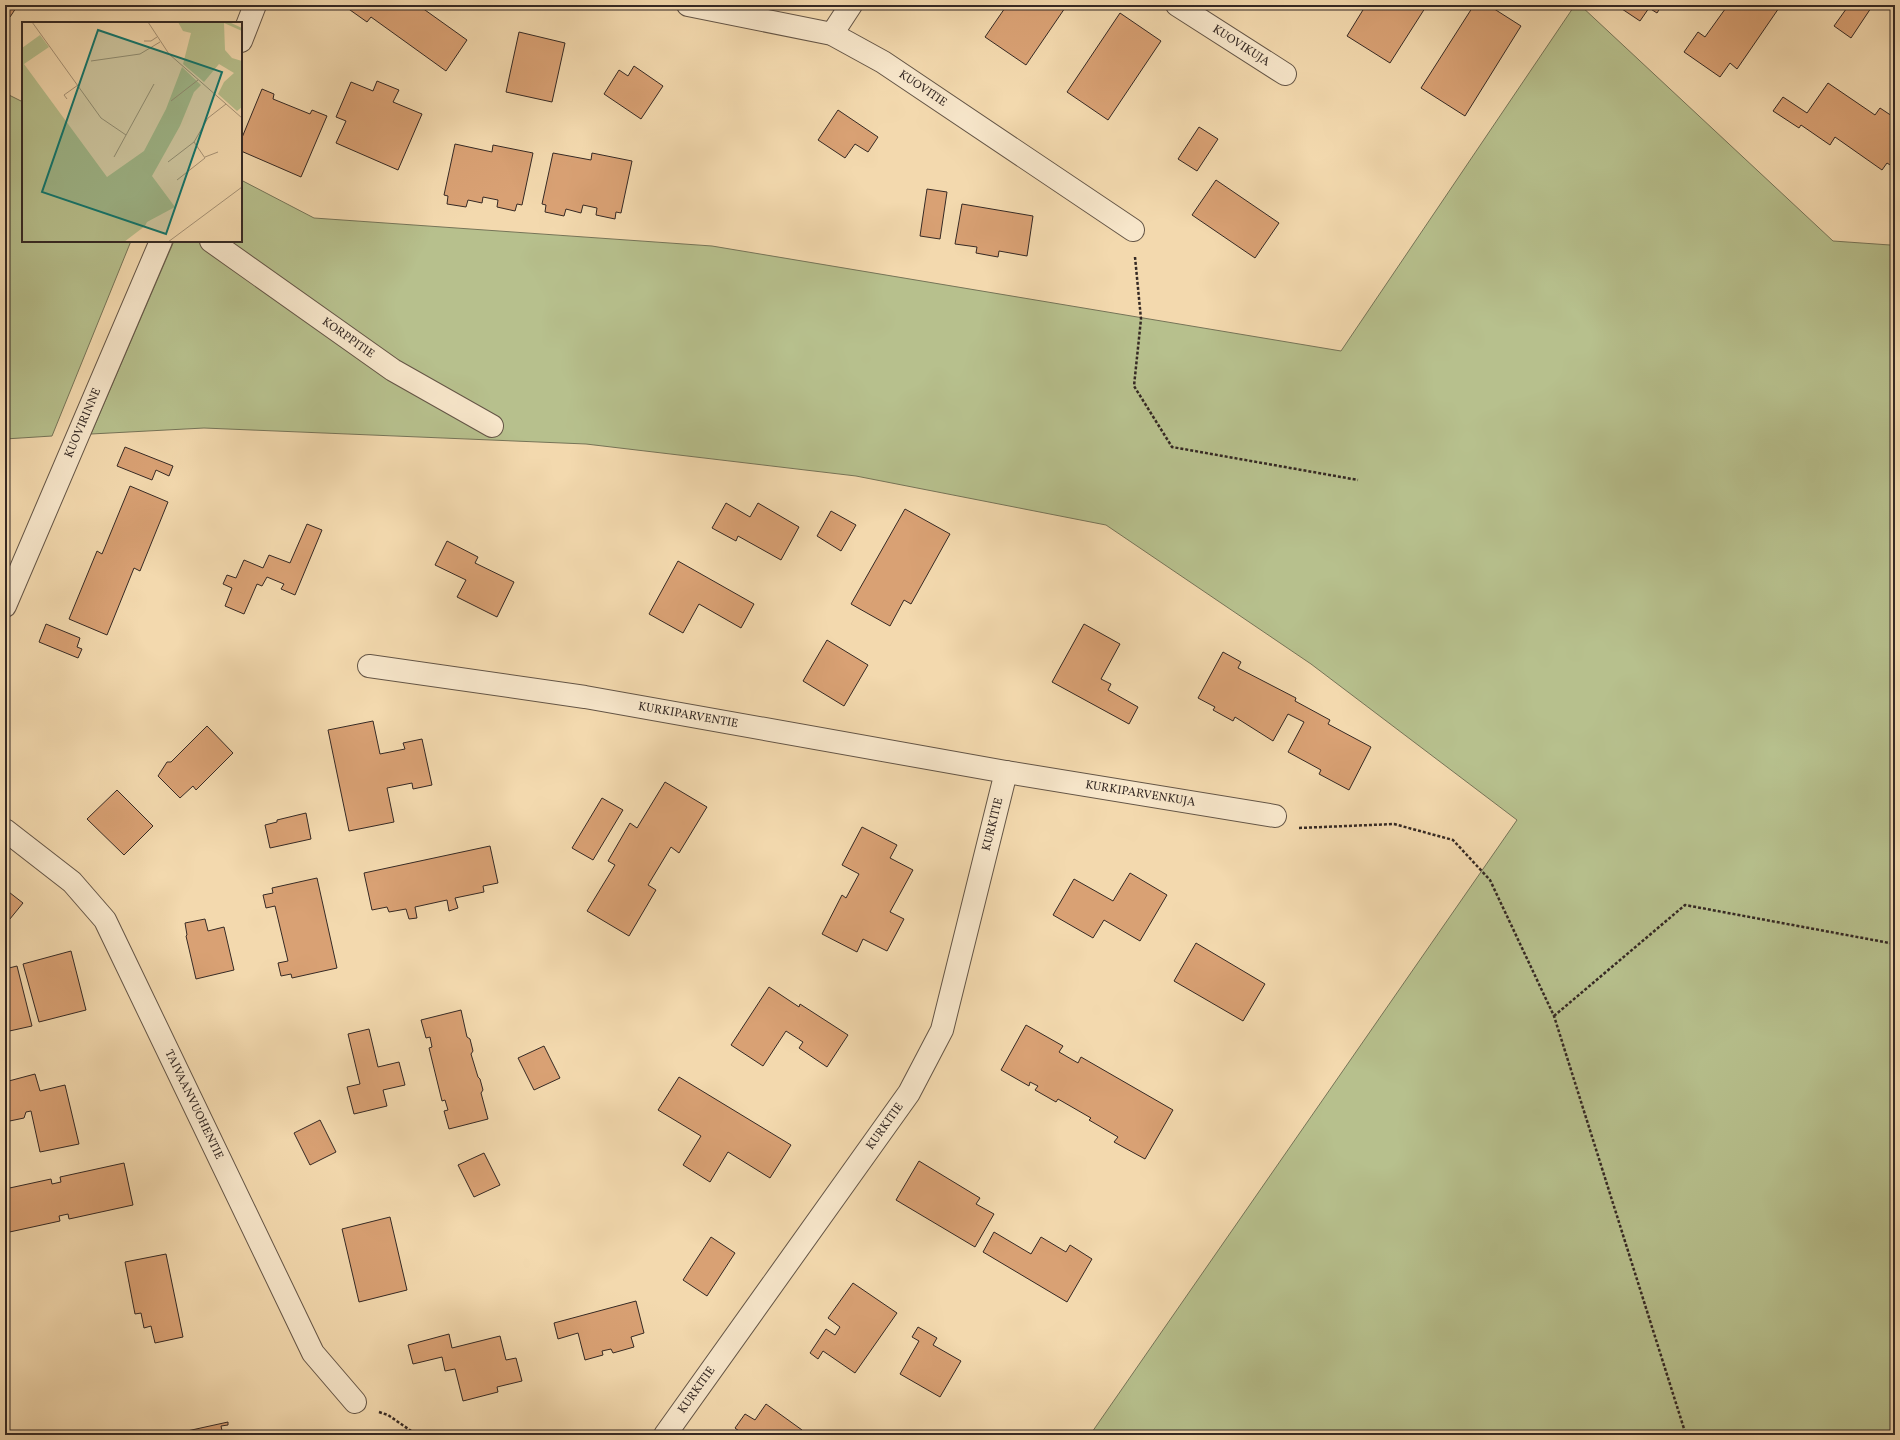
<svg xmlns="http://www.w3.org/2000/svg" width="1900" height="1440" font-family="Vollkorn,serif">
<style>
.green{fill:#b7c08d;stroke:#767458}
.building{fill:#d9a174;stroke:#352924}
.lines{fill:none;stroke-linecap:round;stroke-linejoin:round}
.minor-casing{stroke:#645546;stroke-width:24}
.path{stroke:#352924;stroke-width:2.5;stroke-dasharray:3 2;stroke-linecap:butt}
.minor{stroke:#f7e6ca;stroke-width:22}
.labels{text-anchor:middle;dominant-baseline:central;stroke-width:3;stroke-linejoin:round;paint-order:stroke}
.street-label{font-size:12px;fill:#352924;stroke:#f7e6ca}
.inset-road{fill:none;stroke:#a79377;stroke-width:1}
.view{fill:#0f766e;fill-opacity:0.15;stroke:#0f766e;stroke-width:2}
.inset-edge{fill:none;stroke:#352924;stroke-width:2}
</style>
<rect width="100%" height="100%" fill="#f3d9ae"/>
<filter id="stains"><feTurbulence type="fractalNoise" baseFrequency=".005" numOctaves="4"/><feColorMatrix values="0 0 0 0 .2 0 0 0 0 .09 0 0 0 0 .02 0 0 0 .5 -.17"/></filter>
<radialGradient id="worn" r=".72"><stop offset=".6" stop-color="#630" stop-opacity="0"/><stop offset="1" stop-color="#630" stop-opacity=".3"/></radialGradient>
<path class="green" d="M1575 5H1580L1833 241 1890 245 1895 248V1435H1090L1517 820 1311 664 1106 525 856 476 586 444 204 428 91 434 174 241H241V180L314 218 712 246 1341 351Z
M5 93 23 102V241H131L52 436 5 439Z"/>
<path class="building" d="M5 5H18L10 17 5 13Z
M343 5H418L467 40 446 71 371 17 367 22Z
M1007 5H1067L1026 65 985 37Z
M1366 5H1427L1390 63 1347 36Z
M1474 5H1488L1521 26 1465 116 1421 88Z
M1616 5H1662L1657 13 1649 8 1640 21Z
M1728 5H1781L1737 69 1730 63 1720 77 1684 52 1698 32 1705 37Z
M1849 5H1873L1851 38 1834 26Z
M1120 13 1161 41 1108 120 1067 92Z
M519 32 565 43 552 102 506 92Z
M634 66 663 86 641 119 604 94 619 70 628 76Z
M377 81 399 90 393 102 422 114 398 170 336 143 346 121 336 117 351 82 373 91Z
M1828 83 1875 115 1880 108 1895 118V168L1887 163 1882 170 1835 137 1830 145 1801 125 1799 128 1773 111 1783 97 1807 113Z
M262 89 274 94 273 99 310 114 312 110 327 116 301 177 241 151V140Z
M838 110 878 137 868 152 855 144 845 158 818 140Z
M1199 127 1218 139 1197 171 1178 159Z
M455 144 492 152 493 145 533 153 522 205 517 204 515 211 497 207 498 200 483 197 482 203 468 200 466 207 447 204 448 196 444 195Z
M553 153 591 160 592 153 632 161 621 213 616 212 615 219 596 215 597 208 583 205 581 213 566 209 564 216 545 212 546 205 542 204Z
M1216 180 1279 223 1255 258 1192 215Z
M927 189 947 192 940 239 920 236Z
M962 204 1033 216 1027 256 999 251 998 257 976 253 977 247 955 244Z
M125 447 173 466 169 476 156 470 152 480 117 466Z
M130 486 168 502 140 571 134 568 107 635 69 619 97 551 102 554Z
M726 503 750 517 758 503 799 527 781 560 738 536 736 541 712 528Z
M905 509 950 534 911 604 904 600 890 626 851 604Z
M831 511 856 525 841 551 817 536Z
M307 524 322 530 295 595 281 589 284 584 267 577 262 586 257 584 244 614 225 606 232 588 223 584 227 575 236 578 244 560 263 568 269 555 290 563Z
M447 541 478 557 475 563 514 582 497 617 457 597 466 580 435 565Z
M678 561 754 604 741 628 699 604 683 633 649 614Z
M46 624 80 638 77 647 82 649 78 658 39 642Z
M1084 624 1120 644 1101 679 1111 684 1108 690 1138 707 1129 724 1052 682Z
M827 640 868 665 844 706 803 681Z
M1223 652 1241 662 1238 668 1296 698 1295 701 1330 720 1328 724 1371 747 1349 790 1319 774 1321 770 1288 752 1304 722 1288 714 1273 741 1235 717 1233 721 1213 710 1215 707 1198 698Z
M373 721 380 754 405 749 403 743 422 739 432 785 413 789 412 783 387 788 394 822 349 831 328 730Z
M207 726 233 753 196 790 193 786 180 798 158 776 167 762H171Z
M665 782 707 807 679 853 671 847 648 885 656 890 629 936 587 911 615 865 608 861 630 823 637 828Z
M117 790 153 826 124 855 87 819Z
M602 798 623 810 593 860 572 848Z
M306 813 311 839 270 848 265 825 277 822V820Z
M862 827 897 845 890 858 913 870 890 912 904 919 887 951 863 939 857 952 822 934 842 895 846 898 859 874 842 865Z
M490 846 498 883 483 886 484 892 455 898 458 908 449 911 447 900 415 907 417 918 409 919 406 909 389 912 387 907 372 910 364 873Z
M1130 873 1167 895 1140 941 1104 920 1093 938 1053 915 1074 879 1113 901Z
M317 878 337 968 292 978 291 974 281 976 278 963 288 961 275 906 266 908 263 895 273 893 272 888Z
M5 889 23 903 5 925Z
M205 919 208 931 224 927 234 970 196 979 186 936 187 935 185 923Z
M1196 943 1265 984 1243 1021 1174 981Z
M71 951 86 1010 39 1022 23 964Z
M17 966 32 1026 5 1032V969Z
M769 987 799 1007 800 1004 848 1035 827 1067 799 1048 803 1042 786 1031 763 1066 731 1045Z
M461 1010 467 1037 470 1039 473 1051 471 1054 478 1077 480 1079 483 1090 481 1093 488 1119 449 1129 444 1111 448 1110 445 1100 442 1101 429 1048 432 1047 430 1037 426 1038 421 1020Z
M1026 1025 1063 1046 1059 1052 1078 1063 1081 1057 1173 1110 1145 1159 1114 1142 1118 1137 1089 1120 1091 1118 1058 1099 1056 1102 1035 1090 1038 1086 1030 1082 1029 1086 1001 1070Z
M369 1029 378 1067 399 1062 405 1085 383 1090 387 1106 354 1114 347 1087 360 1084 348 1034Z
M544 1046 560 1078 534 1090 518 1058Z
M35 1074 40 1091 65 1085 79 1144 40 1152 31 1111 26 1112 24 1118 5 1122V1082Z
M679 1077 791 1145 770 1178 728 1152 710 1182 683 1165 701 1136 658 1110Z
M320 1120 336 1152 310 1165 294 1133Z
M484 1153 500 1185 474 1197 458 1165Z
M919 1161 980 1198 976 1204 994 1214 975 1247 896 1200Z
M124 1163 133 1205 69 1219 68 1214 59 1216 60 1221 5 1233V1189L51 1179 52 1184 61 1182 60 1177Z
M390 1217 407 1290 359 1302 342 1229Z
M994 1232 1031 1254 1041 1237 1066 1252 1070 1245 1092 1259 1067 1302 983 1252Z
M711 1237 735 1253 707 1296 683 1280Z
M166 1254 183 1337 155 1343 151 1326 144 1328 141 1313 135 1314 125 1262Z
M853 1283 897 1313 855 1373 823 1351 818 1359 810 1353 826 1329 835 1335 840 1327 828 1318Z
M636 1301 644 1333 631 1337 634 1347 613 1353 611 1349 602 1351 603 1355 585 1360 578 1333 558 1339 554 1323Z
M918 1327 937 1338 933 1345 961 1361 940 1397 900 1374 919 1341 912 1337Z
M449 1334 452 1348 500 1336 506 1360 516 1358 522 1381 497 1387 498 1392 463 1401 455 1369 445 1371 442 1357 413 1364 408 1345Z
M766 1404 802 1430 799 1435H744L735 1428 745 1414 755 1420Z
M228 1422V1425L221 1426 223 1435H178V1433Z"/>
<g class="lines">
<g class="minor-casing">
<g id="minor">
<path id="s1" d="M688 5 832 34 883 62 1133 230"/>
<path id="s2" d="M1177 5 1285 74"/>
<path d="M832 34 851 5"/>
<path d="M241 41 255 5"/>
<path id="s3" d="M211 241 393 370 492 426"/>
<path id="s4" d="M5 606 161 241"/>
<path id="s5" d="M369 666 585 697 1006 772 1275 816"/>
<path id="s6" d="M5 830 72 882 105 920 313 1353 355 1402"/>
<path id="s7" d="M665 1435 909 1093 942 1030 1006 772"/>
</g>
</g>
<path class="path" d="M1135 257 1141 319 1134 386 1172 447 1358 480
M1299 828 1394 824 1453 840 1490 880 1554 1016 1686 1435
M1554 1016 1685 905 1895 944
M379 1412 388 1415 417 1435"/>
<use href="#minor" class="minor"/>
</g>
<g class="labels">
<g class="street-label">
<text stroke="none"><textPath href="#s2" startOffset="76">KUOVIKUJA</textPath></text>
<text stroke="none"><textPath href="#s1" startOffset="253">KUOVITIE</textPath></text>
<text stroke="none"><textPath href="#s3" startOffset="168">KORPPITIE</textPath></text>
<text stroke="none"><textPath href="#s4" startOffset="199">KUOVIRINNE</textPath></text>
<text stroke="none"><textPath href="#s5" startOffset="323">KURKIPARVENTIE</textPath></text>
<text stroke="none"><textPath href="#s5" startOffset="782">KURKIPARVENKUJA</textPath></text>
<text stroke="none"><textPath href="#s7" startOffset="703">KURKITIE</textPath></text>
<text stroke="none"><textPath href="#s6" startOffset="340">TAIVAANVUOHENTIE</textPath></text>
<text stroke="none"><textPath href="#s7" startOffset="379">KURKITIE</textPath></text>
<text stroke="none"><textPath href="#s7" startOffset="55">KURKITIE</textPath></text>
</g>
</g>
<g transform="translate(22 22)">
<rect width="220" height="220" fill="#f3d9ae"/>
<path d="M156 0H207L220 6V9L202 1 203 28 210 36 220 39V85L215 89 196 72 202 60 212 51 197 42 182 60 161 42 169 11 161 9ZM18 13 27 25 2 42 85 155 122 129 144 87 160 45 179 63 172 70 158 104 130 154 153 185 125 200 123 204 102 220H0V26Z" fill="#b7c08d"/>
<path class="inset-road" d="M10 0 79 96 104 113M126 0 147 32 220 96M122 19H129L135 15M69 39 118 32 138 20M45 77 42 73 56 63M149 79 176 58M92 135 132 62M183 135 196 130M146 140 172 120 186 96 204 82M155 158 183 136 172 120M146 220 220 165"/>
<path class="view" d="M76 8 200 50 144 212 20 170Z"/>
<rect width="220" height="220" class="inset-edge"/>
</g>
<rect width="1900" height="1440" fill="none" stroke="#f3d9ae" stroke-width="20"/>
<rect x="6" y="6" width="1888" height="1428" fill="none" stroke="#352924" stroke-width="2"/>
<rect x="10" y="10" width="1880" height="1420" fill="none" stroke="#352924"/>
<rect width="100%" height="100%" filter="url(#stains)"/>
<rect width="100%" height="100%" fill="url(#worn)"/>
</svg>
